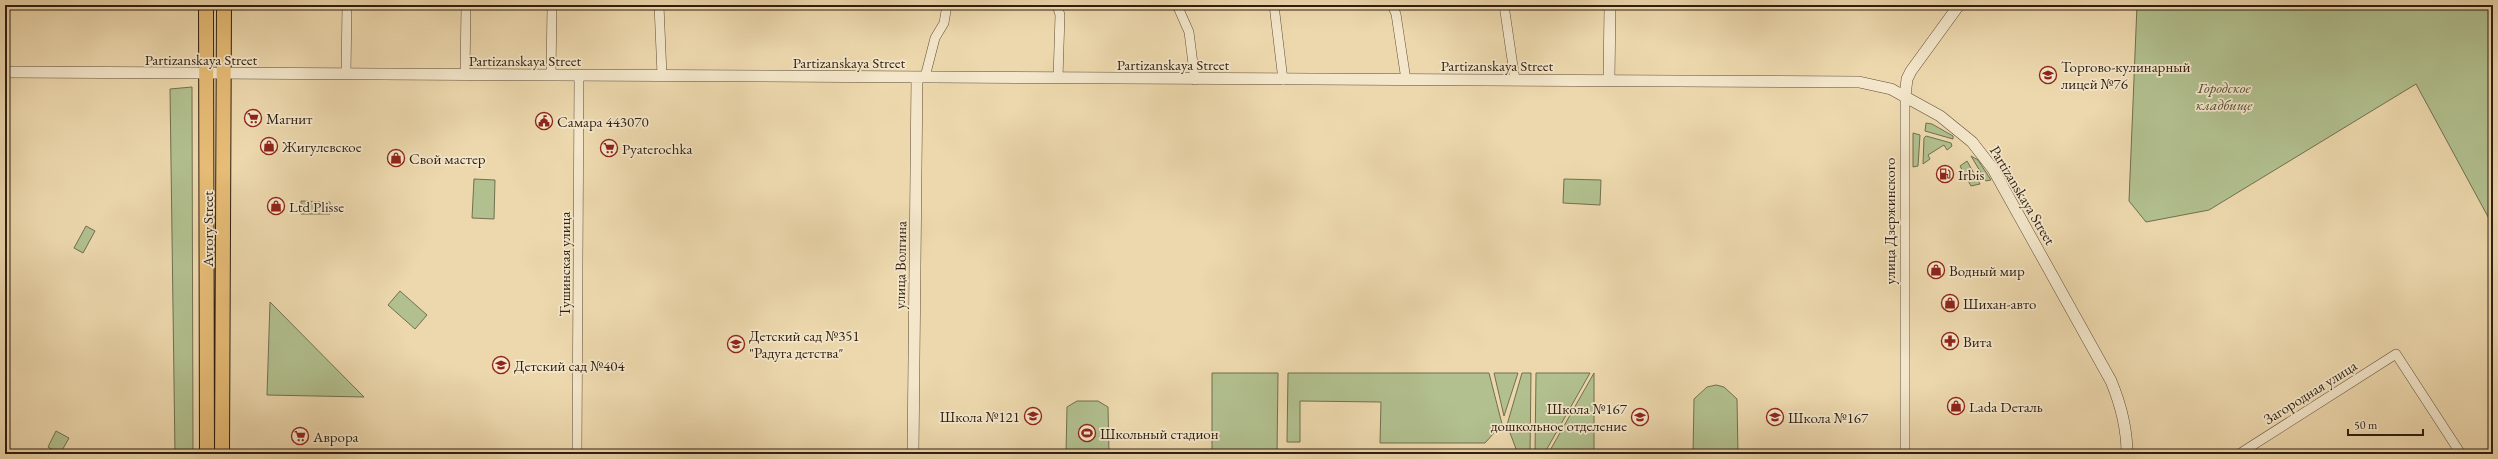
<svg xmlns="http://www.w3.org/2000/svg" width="2498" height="459" font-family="'EB Garamond',serif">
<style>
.green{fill:#b2c08f;stroke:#716f4f}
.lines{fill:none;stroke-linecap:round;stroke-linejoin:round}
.minor-casing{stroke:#5f4c36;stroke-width:10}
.tertiary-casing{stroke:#5f4c36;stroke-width:12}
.primary-casing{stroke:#301e0f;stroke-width:16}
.minor{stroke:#f3e6ca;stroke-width:9}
.tertiary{stroke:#f3e6ca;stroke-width:11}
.primary{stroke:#e6bc76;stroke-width:14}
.labels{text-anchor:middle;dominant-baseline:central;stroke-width:3.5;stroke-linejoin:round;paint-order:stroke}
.street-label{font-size:15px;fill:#301e0f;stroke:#f3e6ca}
.poi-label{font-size:15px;fill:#301e0f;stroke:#f3e6ca;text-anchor:start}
.park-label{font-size:15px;font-style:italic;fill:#574f35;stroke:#f3e6ca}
</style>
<rect width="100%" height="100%" fill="#edd8ad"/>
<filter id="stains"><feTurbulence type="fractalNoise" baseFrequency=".005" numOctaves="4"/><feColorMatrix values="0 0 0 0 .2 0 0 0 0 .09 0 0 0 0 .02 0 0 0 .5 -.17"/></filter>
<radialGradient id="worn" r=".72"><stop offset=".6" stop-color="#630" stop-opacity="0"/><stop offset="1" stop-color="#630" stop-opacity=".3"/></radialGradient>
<path class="green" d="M2137 5H2493V226L2416 84 2209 210 2146 222 2129 201Z
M192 87 193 454H175L170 89Z
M1926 123 1932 124 1953 136V139L1925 131Z
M1913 133 1920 135 1918 166 1913 167Z
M1926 136 1951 143 1952 146 1947 150 1944 145 1928 155 1930 159 1923 164 1924 138Z
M1971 156 1978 160 1991 180 1986 181Z
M1967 161 1980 184 1971 186 1960 166Z
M474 179 495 180 494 219 472 218Z
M1564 179 1601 180 1600 205 1563 203Z
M301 201 330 202V214H301Z
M86 226 95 231 83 253 74 248Z
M400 291 427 315 415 329 388 305Z
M270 302 364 397 267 395Z
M1212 373H1278L1277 454H1212Z
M1288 373H1489L1502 424 1485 443H1380L1381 402 1300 401V442H1287Z
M1494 373H1518L1504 416Z
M1522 373H1531L1530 454H1518L1507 425Z
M1536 373H1590L1544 454H1535Z
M1594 373V454H1548Z
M1716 385 1724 387 1737 399 1738 454H1693L1694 399 1707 387Z
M1077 401H1098L1108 407 1109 454H1066L1067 407Z
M56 431 69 438 60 454 48 447Z"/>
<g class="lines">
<g class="minor-casing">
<path id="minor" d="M659 5 662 75
M1057 5 1060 15 1058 78
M1177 5 1189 32 1195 80
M1274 5 1283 80
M1392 5 1396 14 1406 80
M1504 5 1515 80
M346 74 347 5
M465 75 466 5
M551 75 552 5
M925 77 935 38 944 23 947 5
M577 454 579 75
M1905 454V96
M2239 454 2396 354 2461 454"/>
</g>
<g class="tertiary-casing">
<path id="tertiary" d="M5 72 1859 82 1891 89 1940 116 1972 142 1993 169 2111 381C2121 405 2127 427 2127 454
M1609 80 1610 5
M1905 96 1907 79 1911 71 1959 5
M913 454 917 77"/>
</g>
<g class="primary-casing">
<path id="primary" d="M206 5 207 454
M222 454 224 5"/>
</g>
<use href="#minor" class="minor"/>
<use href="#tertiary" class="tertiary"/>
<use href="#primary" class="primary"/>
</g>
<defs>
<g id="school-ring" transform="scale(0.9)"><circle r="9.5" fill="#f3e6ca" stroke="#8f2418" stroke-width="1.5"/><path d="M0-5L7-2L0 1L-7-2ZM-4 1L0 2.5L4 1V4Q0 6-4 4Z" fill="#8f2418"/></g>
<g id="supermarket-ring" transform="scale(0.9)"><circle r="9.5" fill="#f3e6ca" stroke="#8f2418" stroke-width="1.5"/><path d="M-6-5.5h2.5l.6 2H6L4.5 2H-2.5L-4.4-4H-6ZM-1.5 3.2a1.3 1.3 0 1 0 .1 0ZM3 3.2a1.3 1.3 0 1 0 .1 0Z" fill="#8f2418"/></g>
<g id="civic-ring" transform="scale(0.9)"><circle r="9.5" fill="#f3e6ca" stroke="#8f2418" stroke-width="1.5"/><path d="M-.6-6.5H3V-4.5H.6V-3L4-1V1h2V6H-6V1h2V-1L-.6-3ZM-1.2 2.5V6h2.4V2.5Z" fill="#8f2418"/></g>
<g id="shop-ring" transform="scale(0.9)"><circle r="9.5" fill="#f3e6ca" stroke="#8f2418" stroke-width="1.5"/><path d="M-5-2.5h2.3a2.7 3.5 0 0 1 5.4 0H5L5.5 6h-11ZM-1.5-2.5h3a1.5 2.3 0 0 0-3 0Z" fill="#8f2418"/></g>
<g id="fuel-ring" transform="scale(0.9)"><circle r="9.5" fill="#f3e6ca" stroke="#8f2418" stroke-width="1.5"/><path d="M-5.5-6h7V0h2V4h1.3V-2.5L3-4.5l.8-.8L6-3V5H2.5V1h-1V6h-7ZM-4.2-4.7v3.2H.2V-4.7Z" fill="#8f2418"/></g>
<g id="pharmacy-ring" transform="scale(0.9)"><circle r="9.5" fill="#f3e6ca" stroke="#8f2418" stroke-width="1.5"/><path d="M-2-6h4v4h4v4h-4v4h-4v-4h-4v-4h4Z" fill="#8f2418"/></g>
<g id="stadium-ring" transform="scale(0.9)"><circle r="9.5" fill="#f3e6ca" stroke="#8f2418" stroke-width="1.5"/><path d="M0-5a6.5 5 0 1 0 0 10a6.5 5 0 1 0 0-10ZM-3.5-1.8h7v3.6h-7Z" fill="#8f2418"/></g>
</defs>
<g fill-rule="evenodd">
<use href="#school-ring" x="2048" y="75"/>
<use href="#supermarket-ring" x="253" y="118"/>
<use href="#civic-ring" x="544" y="121"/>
<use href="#shop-ring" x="269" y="146"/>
<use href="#supermarket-ring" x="609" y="148"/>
<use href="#shop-ring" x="396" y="158"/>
<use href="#fuel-ring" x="1945" y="174"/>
<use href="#shop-ring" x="276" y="206"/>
<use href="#shop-ring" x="1936" y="270"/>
<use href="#shop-ring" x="1950" y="303"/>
<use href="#pharmacy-ring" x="1950" y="341"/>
<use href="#school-ring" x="736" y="344"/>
<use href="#school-ring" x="501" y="365"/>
<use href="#shop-ring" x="1956" y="406"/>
<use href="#school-ring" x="1033" y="416"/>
<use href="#school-ring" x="1640" y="417"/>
<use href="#school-ring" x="1775" y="417"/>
<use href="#stadium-ring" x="1087" y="433"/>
<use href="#supermarket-ring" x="300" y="436"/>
</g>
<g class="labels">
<g class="street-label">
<text x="201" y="59">Partizanskaya Street</text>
<text x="525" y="60">Partizanskaya Street</text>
<text x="849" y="62">Partizanskaya Street</text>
<text x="1173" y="64">Partizanskaya Street</text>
<text x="1497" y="65">Partizanskaya Street</text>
<text transform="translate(2023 195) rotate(59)">Partizanskaya Street</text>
<text transform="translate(1889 221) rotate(-90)">улица Дзержинского</text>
<text transform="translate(207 229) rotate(-90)">Avrory Street</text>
<text transform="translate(564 264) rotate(-90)">Тушинская улица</text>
<text transform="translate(900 265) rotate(-89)">улица Волгина</text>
<text transform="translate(2310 392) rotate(-32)">Загородная улица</text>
</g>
<g class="poi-label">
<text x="2061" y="66">Торгово-кулинарный<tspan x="2061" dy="17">лицей №76</tspan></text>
<text x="266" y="118">Магнит</text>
<text x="557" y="121">Самара 443070</text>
<text x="282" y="146">Жигулевское</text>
<text x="622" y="148">Pyaterochka</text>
<text x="409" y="158">Свой мастер</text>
<text x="1958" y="174">Irbis</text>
<text x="289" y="206">Ltd Plisse</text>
<text x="1949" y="270">Водный мир</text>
<text x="1963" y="303">Шихан-авто</text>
<text x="749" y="335">Детский сад №351<tspan x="749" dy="17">"Радуга детства"</tspan></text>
<text x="1963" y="341">Вита</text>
<text x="514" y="365">Детский сад №404</text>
<text x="1969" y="406">Lada Dеталь</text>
<text x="1627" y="408" text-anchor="end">Школа №167<tspan x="1627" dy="17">дошкольное отделение</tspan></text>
<text x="1020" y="416" text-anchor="end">Школа №121</text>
<text x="1788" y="417">Школа №167</text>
<text x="1100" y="433">Школьный стадион</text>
<text x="313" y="436">Аврора</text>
</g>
<g class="park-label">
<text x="2224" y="87">Городское<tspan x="2224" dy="17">кладбище</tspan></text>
</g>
</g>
<rect width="2498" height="459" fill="none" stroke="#edd8ad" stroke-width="20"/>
<rect x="6" y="6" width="2486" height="447" fill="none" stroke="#301e0f" stroke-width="2"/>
<rect x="10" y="10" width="2478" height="439" fill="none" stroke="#301e0f"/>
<path d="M2348 429v6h75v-6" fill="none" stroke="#301e0f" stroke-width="2"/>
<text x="2354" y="429" font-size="12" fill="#301e0f" stroke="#f3e6ca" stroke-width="3" paint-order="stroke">50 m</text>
<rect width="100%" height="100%" filter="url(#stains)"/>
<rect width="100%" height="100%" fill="url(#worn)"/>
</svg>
